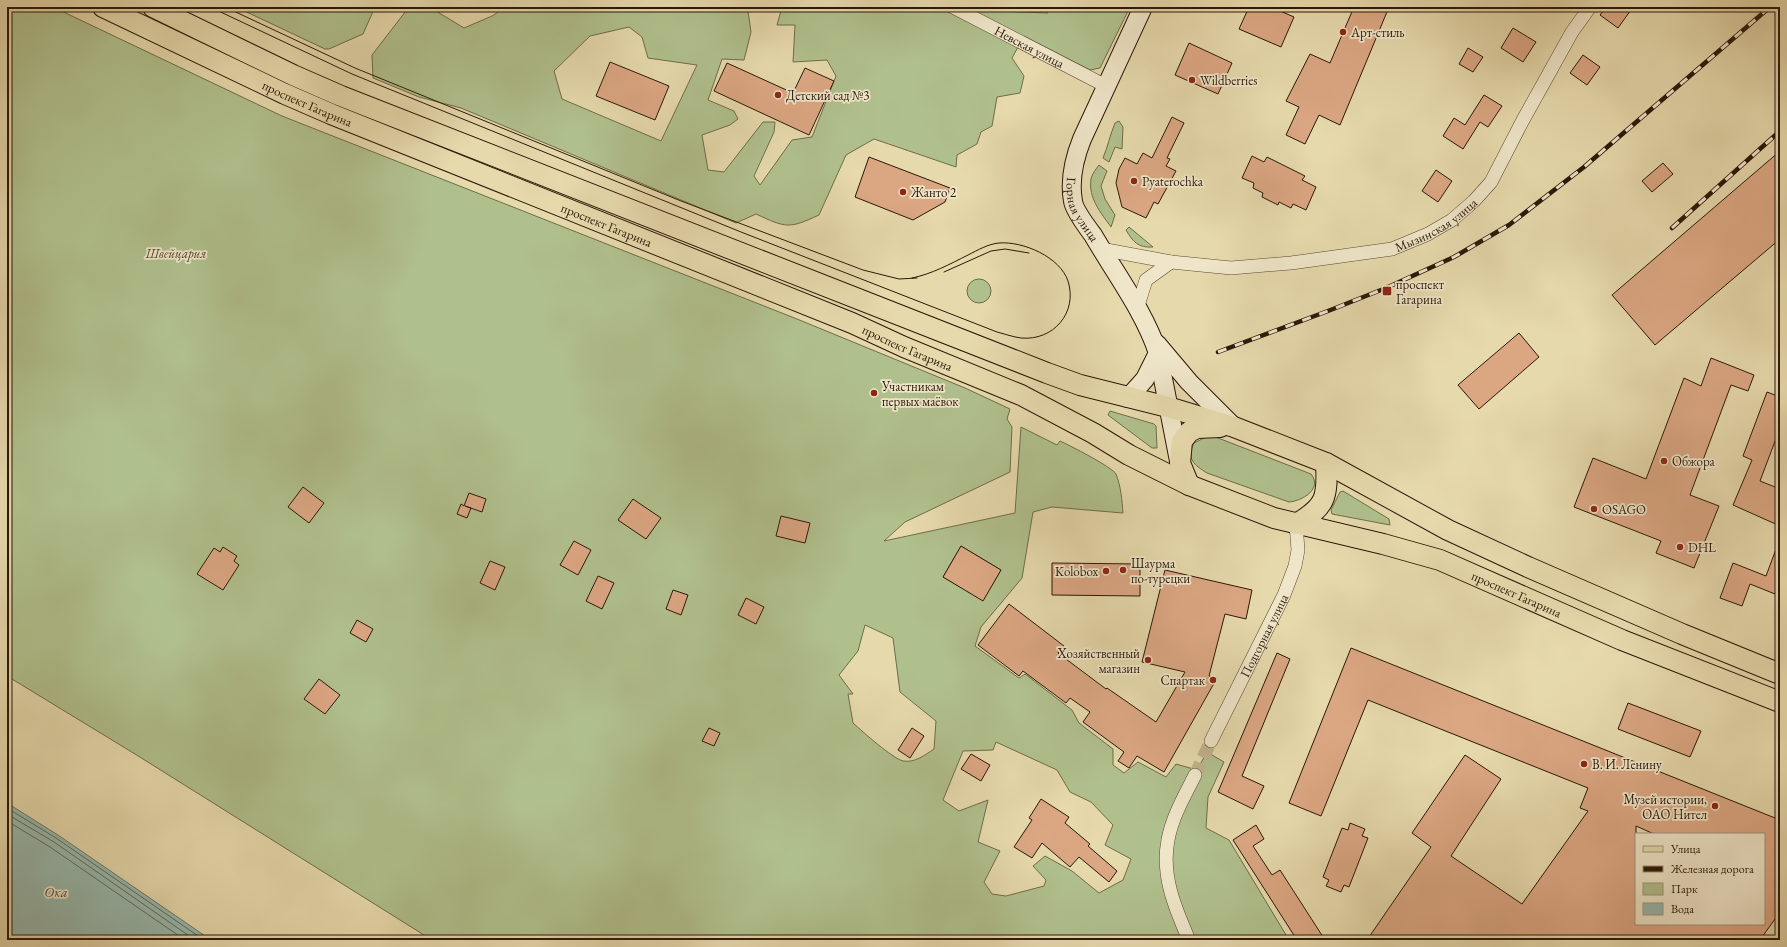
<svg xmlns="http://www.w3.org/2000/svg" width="1787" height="947" font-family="'EB Garamond',serif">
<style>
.green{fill:#b0c08d;stroke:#6e6c4a;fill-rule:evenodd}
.water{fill:#97b9ae;stroke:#6c786c}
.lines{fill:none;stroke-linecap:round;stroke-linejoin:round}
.shore{stroke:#61685b;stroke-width:1}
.building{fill:#dba783;stroke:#2b1708;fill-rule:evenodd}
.street-tunnel{stroke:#c1b28b;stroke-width:13;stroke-dasharray:13 6;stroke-linecap:butt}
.street-casing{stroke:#5a4831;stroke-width:14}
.secondary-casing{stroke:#2b1708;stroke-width:20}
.primary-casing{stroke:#2b1708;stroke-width:22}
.street{stroke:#efe6c9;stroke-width:13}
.secondary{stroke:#efe6c9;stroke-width:18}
.primary{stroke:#e6d9ac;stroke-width:20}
.tram{stroke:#2b1708;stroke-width:1}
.rail-casing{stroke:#2b1708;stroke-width:4.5}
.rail{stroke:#efe6c9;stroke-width:3;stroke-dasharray:9;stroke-linecap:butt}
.poi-dot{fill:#8f2418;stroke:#efe6c9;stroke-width:1.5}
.labels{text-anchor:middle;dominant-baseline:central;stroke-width:3.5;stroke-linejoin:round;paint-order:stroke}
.poi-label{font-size:13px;fill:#2b1708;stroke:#efe6c9;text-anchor:start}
.street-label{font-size:13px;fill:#2b1708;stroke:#efe6c9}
.park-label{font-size:13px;font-style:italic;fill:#534a30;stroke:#efe6c9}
.water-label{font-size:14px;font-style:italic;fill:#515042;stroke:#efe6c9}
</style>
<rect width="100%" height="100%" fill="#e6d9ac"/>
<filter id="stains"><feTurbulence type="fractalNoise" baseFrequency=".005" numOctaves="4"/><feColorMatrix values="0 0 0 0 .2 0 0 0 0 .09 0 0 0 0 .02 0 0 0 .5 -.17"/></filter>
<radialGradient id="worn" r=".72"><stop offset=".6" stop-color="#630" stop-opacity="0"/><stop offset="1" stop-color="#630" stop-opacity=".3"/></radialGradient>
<path class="green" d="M7 7H53L282 116 797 319 965 388 1010 409 1007 419 1012 427 1010 472 905 522 884 541 1015 513 1021 427 1057 445 1060 441C1069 445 1112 467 1116 474 1121 486 1122 501 1123 513L1052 507 1033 512 1022 578 981 627 975 646 1019 678 1025 674 1072 710 1079 723 1113 749V765L1124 773 1138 762 1166 777 1176 764 1197 770 1207 752 1224 762 1208 797 1206 828 1229 840 1289 940H432L135 754 7 676ZM961 546 1001 570 983 600 943 577ZM865 625 893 638 900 692 936 721 934 749C925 755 915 763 903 761 892 758 863 732 853 723L848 694H853L839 675 858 651ZM996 742 1057 770 1070 792 1091 802 1113 825 1105 845 1131 859 1123 880 1099 893 1072 871 1045 856 1033 866 1046 880 1044 886 1006 896 992 894 984 882 1000 851 978 842 988 800 959 811 943 800 963 751 993 750Z
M236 7H336L361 12 364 7H375L363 34 329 49H325Z
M409 7 431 8 464 28 492 16 506 7H756L748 11 751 32 744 60 722 59 708 100 734 111 738 119 730 125 702 135 708 170 724 172 763 122H775L774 132 754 176 760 185 792 140 812 137 836 76 827 60 793 62 795 25H777L782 7H991L998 11 1048 13 1044 7H1130L1100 68 1090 70 1024 36 1012 58 1024 76 1020 93 997 97 992 126 981 132 977 144 957 155 956 167 874 139 846 155 819 215C789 229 786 228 756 214L736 223 461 108 419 97 373 78 372 55ZM629 27 642 37 648 58 697 65 661 141 562 99 554 71 590 36Z
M1119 121 1123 127 1122 149 1115 147 1109 162 1103 158C1108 146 1110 135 1115 123Z
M1099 165 1107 171 1101 186 1105 199 1115 215 1111 227C1101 213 1088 198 1091 179 1092 174 1096 169 1099 165Z
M1129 227 1153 247C1138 248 1133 242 1126 230Z
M967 291a12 12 0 1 1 24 0a12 12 0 1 1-24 0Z
M1110 411 1154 424 1156 426 1157 448H1152L1108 415Z
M1213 436 1311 474C1323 489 1302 501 1289 502L1207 473C1194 465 1186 459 1194 443L1206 437Z
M1343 491 1389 519 1390 525 1332 514 1331 510 1340 492Z"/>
<path class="water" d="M7 803 58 835 211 940H7Z"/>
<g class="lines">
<path class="shore" d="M7 808 56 838 204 940
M7 814 54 842 195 940
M7 821 50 847 185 940"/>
</g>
<path class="building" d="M1249 7H1271L1294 17 1281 47 1239 29Z
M1354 7H1389L1340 125 1319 115 1305 144 1286 135 1299 107 1286 101 1310 54 1330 63Z
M1606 7H1633L1618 28 1600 15Z
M1513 28 1536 42 1523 62 1501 48Z
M1189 43 1232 63 1218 94 1175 75Z
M1468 48 1483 57 1473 72 1459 64Z
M1583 55 1600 67 1587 85 1570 73Z
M610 62 669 86 655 120 596 96Z
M727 63 793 93 805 68 834 81 809 135 714 91Z
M1484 95 1502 106 1488 127 1480 122 1463 149 1443 136 1454 118 1465 125Z
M1172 117 1184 123 1167 158 1170 159 1166 166 1176 171 1158 204 1154 202 1146 218 1122 207 1116 183 1119 169 1125 158 1137 164 1143 153 1152 158Z
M1780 151V239L1655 345 1612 295Z
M1252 156 1264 162 1267 157 1305 176 1302 180 1316 187 1306 210 1293 204 1291 208 1279 202 1278 205 1262 197 1263 193 1253 188 1254 183 1242 178Z
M869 157 950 188 945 202 913 220 855 197Z
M1663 163 1673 174 1652 192 1642 181Z
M1436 170 1452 181 1438 202 1422 191Z
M1519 333 1539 357 1479 409 1458 385Z
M1711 358 1754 375 1748 391 1731 385 1690 495 1719 506 1694 568 1656 553 1661 541 1574 507 1593 458 1646 479 1684 378 1701 386Z
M1767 392 1780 397V428L1760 481 1780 489V526L1733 505 1752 460 1743 456Z
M303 487 324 503 309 523 288 507Z
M469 493 486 499 482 512 465 506 471 508 467 518 457 514 461 504 464 506Z
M633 499 661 518 646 539 618 520Z
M781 516 810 523 805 543 776 536Z
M574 541 591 550 578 575 560 565Z
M1779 541 1780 589 1777 588 1775 594 1750 584 1742 606 1720 598 1733 563 1766 576Z
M961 546 1001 570 983 601 943 577Z
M223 547 237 556 234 561 239 565 223 590 197 574 214 548 220 552Z
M490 561 505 567 495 590 480 583Z
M1052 563 1140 564V596L1052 595Z
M1165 570 1252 590 1246 619 1225 614 1209 676 1217 678 1164 772 1137 756 1129 768 1118 761 1124 752 1083 722 1090 712 1070 698 1066 703 1023 671 1019 676 978 645 1009 604 1064 646 1058 653 1106 689 1107 688 1156 722 1185 672 1142 662Z
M598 576 614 583 602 609 586 601Z
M673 590 688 595 681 615 666 609Z
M746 598 764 607 756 624 738 615Z
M357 620 373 629 366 642 350 633Z
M1351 648 1780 820V912L1760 940H1367L1431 847 1412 833 1465 755 1501 779 1451 856 1522 904 1588 811 1580 808 1588 788 1368 700 1321 816 1289 803ZM1636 826 1654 834H1764V924H1636Z
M1277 653 1290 659 1242 776 1264 786 1253 809 1218 792Z
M319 679 340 695 325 714 304 699Z
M1628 703 1701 731 1690 757 1618 729Z
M709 728 720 733 714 746 702 741Z
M912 728 924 736 910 758 898 750Z
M971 754 990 765 981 781 961 769Z
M1041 799 1069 817 1065 823 1090 844 1088 846 1117 871 1109 882 1079 857 1070 867 1042 843 1032 858 1014 847 1032 820 1029 818Z
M1350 823 1365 829 1362 836 1368 838 1349 887 1344 885 1341 892 1326 886 1329 880 1323 877 1342 828 1348 830Z
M1256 825 1264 839 1253 846 1272 875 1280 870 1325 940H1297L1233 840Z"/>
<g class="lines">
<path class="street-tunnel" d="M1195 775 1211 741"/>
<g class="street-casing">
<g id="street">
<path id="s1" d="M953 7 1106 86"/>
<path id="s2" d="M1101 249 1171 262 1231 268 1291 263 1392 249 1428 234 1452 220 1474 201 1491 182 1523 120 1572 32 1590 7"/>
<path d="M1137 309 1146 280 1171 262"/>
<path id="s3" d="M1211 741 1284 595 1295 566 1298 550 1296 524"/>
<path d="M1189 940C1175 908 1161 875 1168 840 1172 817 1185 795 1195 775"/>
</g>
</g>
<g class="secondary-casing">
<g id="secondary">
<path id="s4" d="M1143 7 1082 139C1074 159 1069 179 1073 201 1074 210 1087 227 1093 235 1115 273 1144 311 1158 353L1179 461"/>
<path d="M1157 344 1189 382 1234 427"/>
<path d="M1128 398 1145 379 1158 353"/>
</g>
</g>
<g class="primary-casing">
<g id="primary">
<path id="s5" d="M103 7 285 94 331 114 852 323 904 347 1021 395 1093 433 1129 455 1189 485 1274 518 1383 544 1440 560 1622 640 1780 702"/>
<path d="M153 7 293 75 341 96 1047 373 1080 385 1168 407 1234 427 1326 463 1448 530 1528 567 1682 634 1780 674"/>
<path d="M1189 485 1180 463 1182 441 1189 432 1197 428 1220 427"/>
<path d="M1296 524C1326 507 1328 497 1326 463"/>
</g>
</g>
<use href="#street" class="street"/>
<use href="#secondary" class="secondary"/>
<use href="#primary" class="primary"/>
<path class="tram" d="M210 7 352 74 741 232 997 332C1005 334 1013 337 1021 338 1053 341 1078 313 1068 281 1060 257 1023 241 999 243 988 244 978 250 968 255 950 264 932 274 912 278
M225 7 355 68 681 201 863 270 899 279 917 278
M944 272 991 251 1005 249 1029 253"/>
<g class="rail-casing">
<path id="rail" d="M1672 228 1780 131
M1218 352 1328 311 1386 288 1454 257 1509 225 1584 167 1770 7"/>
</g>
<use href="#rail" class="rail"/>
</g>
<g class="poi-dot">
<circle cx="1343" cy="32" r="4"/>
<circle cx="1192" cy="80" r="4"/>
<circle cx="778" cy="95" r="4"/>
<circle cx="1134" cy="181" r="4"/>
<circle cx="903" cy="192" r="4"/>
<rect x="1382" y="286" width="10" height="10" rx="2"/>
<circle cx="874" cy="393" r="4"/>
<circle cx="1664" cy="461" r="4"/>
<circle cx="1594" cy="509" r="4"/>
<circle cx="1680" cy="547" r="4"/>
<circle cx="1123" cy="570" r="4"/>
<circle cx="1106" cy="571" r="4"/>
<circle cx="1148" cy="660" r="4"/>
<circle cx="1213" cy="680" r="4"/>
<circle cx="1584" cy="764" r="4"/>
<circle cx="1715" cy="806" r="4"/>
</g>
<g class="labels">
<g class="poi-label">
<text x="1351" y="32">Арт-стиль</text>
<text x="1200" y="80">Wildberries</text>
<text x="786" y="95">Детский сад №3</text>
<text x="1142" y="181">Pyaterochka</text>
<text x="911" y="192">Жанто 2</text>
<text x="1396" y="284">проспект<tspan x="1396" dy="15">Гагарина</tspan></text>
<text x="882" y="386">Участникам<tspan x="882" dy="15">первых маёвок</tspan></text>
<text x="1672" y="461">Обжора</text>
<text x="1602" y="509">OSAGO</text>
<text x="1688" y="547">DHL</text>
<text x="1131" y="563">Шаурма<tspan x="1131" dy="15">по-турецки</tspan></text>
<text x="1098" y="571" text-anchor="end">Kolobox</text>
<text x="1140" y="653" text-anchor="end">Хозяйственный<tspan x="1140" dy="15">магазин</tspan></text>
<text x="1205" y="680" text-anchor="end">Спартак</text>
<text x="1592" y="764">В. И. Ленину</text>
<text x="1707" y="799" text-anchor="end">Музей истории,<tspan x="1707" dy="15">ОАО Нител</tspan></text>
</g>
<g class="street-label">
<text stroke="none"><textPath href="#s1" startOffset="86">Невская улица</textPath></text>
<text stroke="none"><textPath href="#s5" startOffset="226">проспект Гагарина</textPath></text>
<text stroke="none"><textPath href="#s4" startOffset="220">Горная улица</textPath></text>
<text stroke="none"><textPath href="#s2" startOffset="344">Мызинская улица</textPath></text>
<text stroke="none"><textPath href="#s5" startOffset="549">проспект Гагарина</textPath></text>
<text stroke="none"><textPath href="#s5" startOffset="874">проспект Гагарина</textPath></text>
<text stroke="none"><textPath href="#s5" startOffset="1534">проспект Гагарина</textPath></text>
<text stroke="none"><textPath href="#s3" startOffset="118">Подгорная улица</textPath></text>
</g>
<g class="park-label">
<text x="176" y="253">Швейцария</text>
</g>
<g class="water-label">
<text x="56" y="892">Ока</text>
</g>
</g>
<rect width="1787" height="947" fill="none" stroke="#e6d9ac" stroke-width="24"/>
<rect x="8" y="8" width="1771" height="931" fill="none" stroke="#2b1708" stroke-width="2"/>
<rect x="12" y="12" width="1763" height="923" fill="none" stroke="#2b1708"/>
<rect x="1635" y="833" width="130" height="92" fill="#efe6c9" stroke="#a1937c"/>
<rect x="1643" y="846" width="20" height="6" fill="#e6d9ac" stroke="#a1937c"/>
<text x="1671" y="853" font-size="12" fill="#2b1708">Улица</text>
<rect x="1643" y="866" width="20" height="6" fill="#2b1708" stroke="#a1937c"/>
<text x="1671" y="873" font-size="12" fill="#2b1708">Железная дорога</text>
<rect x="1643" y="883" width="20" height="12" fill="#b0c08d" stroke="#a1937c"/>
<text x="1671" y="893" font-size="12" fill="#2b1708">Парк</text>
<rect x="1643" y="903" width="20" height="12" fill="#97b9ae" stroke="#a1937c"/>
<text x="1671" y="913" font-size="12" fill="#2b1708">Вода</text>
<rect width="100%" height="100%" filter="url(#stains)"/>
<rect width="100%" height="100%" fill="url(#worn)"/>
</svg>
